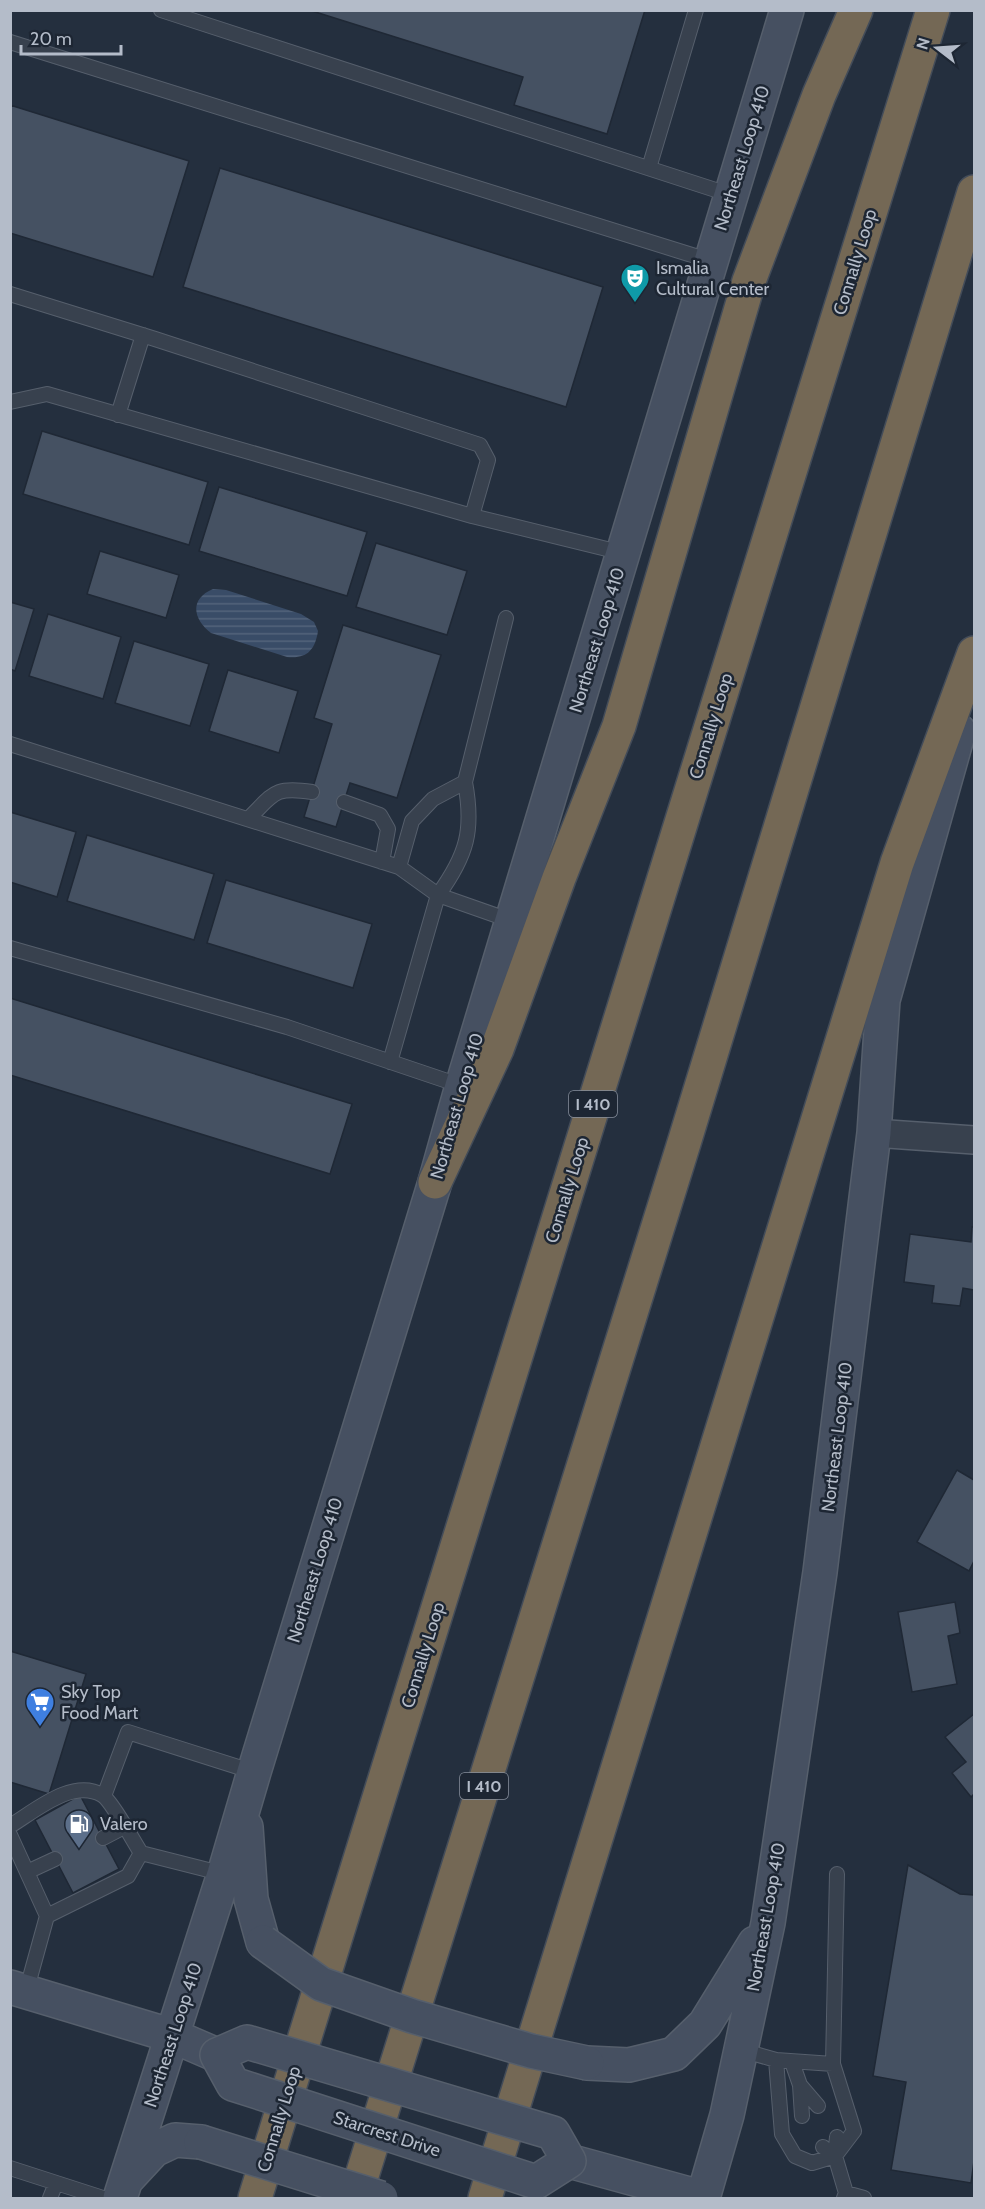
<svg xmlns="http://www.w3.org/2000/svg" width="985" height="2209" font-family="Cabin,sans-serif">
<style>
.water{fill:url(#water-rules)}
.building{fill:#455162;stroke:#1f2835;stroke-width:1.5}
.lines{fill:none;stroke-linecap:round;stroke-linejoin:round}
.lane-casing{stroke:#565f6c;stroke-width:16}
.street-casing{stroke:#565f6c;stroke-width:30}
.secondary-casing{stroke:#565f6c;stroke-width:36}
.highway-casing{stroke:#434c59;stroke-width:36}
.lane{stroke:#38414e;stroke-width:14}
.street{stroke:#38414e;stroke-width:27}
.secondary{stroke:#465061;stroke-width:33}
.highway{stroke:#746855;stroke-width:33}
.secondary-bridge-casing{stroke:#565f6c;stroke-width:36;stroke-linecap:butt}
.secondary-bridge{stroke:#465061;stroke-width:33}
.labels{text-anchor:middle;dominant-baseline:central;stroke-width:5;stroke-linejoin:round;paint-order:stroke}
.shield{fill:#1d2633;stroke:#878f9c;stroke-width:1.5}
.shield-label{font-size:16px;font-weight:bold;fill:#b4bcc9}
.street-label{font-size:18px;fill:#b4bcc9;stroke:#1d2633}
.poi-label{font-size:18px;fill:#b4bcc9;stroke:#1d2633;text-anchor:start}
</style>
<defs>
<pattern id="water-rules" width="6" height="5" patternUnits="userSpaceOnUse" patternTransform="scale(1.5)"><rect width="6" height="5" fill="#394c67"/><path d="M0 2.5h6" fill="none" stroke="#53647b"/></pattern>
</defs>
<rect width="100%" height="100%" fill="#242f3e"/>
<path class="water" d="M213 589 226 590 301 614 314 622 318 631C315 650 307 659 287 657L211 633C193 619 189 599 213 589Z"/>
<path class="building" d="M309 10H645L607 134 514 105 523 77Z
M10 105 189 161 153 277 10 233Z
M220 168 603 287 566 407 183 287Z
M42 431 208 482 189 545 23 494Z
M219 487 367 532 347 596 199 551Z
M376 543 467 571 447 635 356 607Z
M100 551 179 575 166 618 87 594Z
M10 602 34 609 15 671 10 669Z
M48 614 121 637 103 699 29 676Z
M343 625 441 655 397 798 350 783 336 827 304 817 332 724 314 718Z
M134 641 209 664 190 726 115 703Z
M228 670 298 691 279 753 209 731Z
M10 812 76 832 57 897 10 882Z
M87 835 214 874 194 940 67 901Z
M226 880 372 924 353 988 207 943Z
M10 998 352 1104 330 1174 10 1075Z
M972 1227H974V1290L963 1288 960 1306 932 1303 934 1286 904 1282 910 1234 971 1242Z
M957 1470 974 1480V1561L969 1571 917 1542Z
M955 1602 960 1633 948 1636 957 1684 912 1692 898 1612Z
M10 1651 86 1674 49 1794 10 1782Z
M974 1714V1794L971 1797 952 1773 966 1762 945 1737Z
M80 1795 119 1869 73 1893 35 1820Z
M908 1865 960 1894 974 1895V2161L971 2183 891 2170 906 2082 873 2076Z"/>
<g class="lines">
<g class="lane-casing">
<path id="lane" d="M161 10 731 195
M10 42 711 261
M649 168 696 10
M10 294 155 339 480 445 488 460 472 516
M10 402 47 394 472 516 623 553
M118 415 143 335
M506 618 465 782C474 830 467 855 438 895L512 921
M10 744 399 867 438 895 390 1062
M344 802 380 815 388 829 382 862
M248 819C274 794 273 786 312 792
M399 867 412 821 433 799 465 782
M10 948 287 1027 462 1086
M104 1796 128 1732 254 1772
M10 1826C35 1811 72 1778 102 1795 111 1800 134 1842 141 1853L128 1876 47 1916
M10 1835 47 1916 26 1992
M103 1838 124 1827
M141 1853 224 1874
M27 1872 55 1859
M741 2050 776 2060 833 2064
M776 2060 782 2134 795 2156 812 2163 835 2156 854 2131 833 2064 837 1874
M792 2062 800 2085 802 2116
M800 2085 818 2106
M823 2147 835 2156 837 2137
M835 2156 846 2193 844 2198
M10 2168 103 2198
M846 2193 864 2198
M50 2198 56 2183"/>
</g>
<g class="street-casing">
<path id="street" d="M874 1133 974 1140"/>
</g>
<g class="secondary-casing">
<path id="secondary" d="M246 1827 251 1899 263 1942
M10 1987 173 2036 217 2055
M587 2063 629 2065 674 2054 705 2024 755 1943
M569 2161 704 2198
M128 2178 154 2150 175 2140 201 2142
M120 2198 224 1874 254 1772 435 1182 462 1086 787 10
M703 2198 727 2115 768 1923 820 1572 874 1133 883 1000 959 731"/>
</g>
<g class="highway-casing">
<path id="highway" d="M435 1182 497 1049 559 878 619 726 749 281 819 95 856 10
M255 2198 933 10
M355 2198 684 1143 974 192
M485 2198 897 863 974 653"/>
</g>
<use href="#lane" class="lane"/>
<use href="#street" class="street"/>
<use href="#secondary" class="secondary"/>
<use href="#highway" class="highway"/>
<g class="secondary-bridge-casing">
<path id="secondary-bridge" d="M263 1942 321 1984 412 2016 531 2051 587 2063
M247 2042 553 2133 569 2161 536 2182 233 2084 217 2055Z
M201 2142 381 2198"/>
</g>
<use href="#secondary-bridge" class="secondary-bridge"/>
</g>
<defs>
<g id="theatre-pin" transform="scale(1.5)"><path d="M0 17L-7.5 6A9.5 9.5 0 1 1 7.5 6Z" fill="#0f9aa8" stroke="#1d2633"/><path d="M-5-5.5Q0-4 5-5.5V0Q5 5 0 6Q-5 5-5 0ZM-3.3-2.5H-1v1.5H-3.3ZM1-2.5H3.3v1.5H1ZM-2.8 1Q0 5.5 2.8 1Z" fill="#fff"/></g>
<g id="supermarket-pin" transform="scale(1.5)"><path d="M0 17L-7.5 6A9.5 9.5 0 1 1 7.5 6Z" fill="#3f7fe0" stroke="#1d2633"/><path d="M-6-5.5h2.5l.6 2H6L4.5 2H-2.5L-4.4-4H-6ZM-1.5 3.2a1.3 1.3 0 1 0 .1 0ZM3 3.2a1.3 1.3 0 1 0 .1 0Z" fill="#fff"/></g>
<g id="fuel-pin" transform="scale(1.5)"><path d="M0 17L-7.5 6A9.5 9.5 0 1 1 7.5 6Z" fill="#5c6f8a" stroke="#1d2633"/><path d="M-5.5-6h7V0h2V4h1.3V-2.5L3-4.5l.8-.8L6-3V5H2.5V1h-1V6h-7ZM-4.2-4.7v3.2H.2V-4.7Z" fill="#fff"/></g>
</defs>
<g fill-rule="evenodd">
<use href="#theatre-pin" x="635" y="278"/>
<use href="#supermarket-pin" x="40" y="1702"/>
<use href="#fuel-pin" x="79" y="1824"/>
</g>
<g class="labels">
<g class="shield">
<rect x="569" y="1091" width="48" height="26" rx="4.5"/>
<rect x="460" y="1773" width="48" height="26" rx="4.5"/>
</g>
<g class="shield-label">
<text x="593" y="1104">I 410</text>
<text x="484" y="1786">I 410</text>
</g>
<g class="street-label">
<text transform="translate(742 158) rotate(-73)">Northeast Loop 410</text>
<text transform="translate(855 262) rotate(-73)">Connally Loop</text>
<text transform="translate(597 640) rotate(-73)">Northeast Loop 410</text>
<text transform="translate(711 726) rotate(-73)">Connally Loop</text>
<text transform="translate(457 1106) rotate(-74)">Northeast Loop 410</text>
<text transform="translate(567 1190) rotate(-73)">Connally Loop</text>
<text transform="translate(837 1437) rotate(-83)">Northeast Loop 410</text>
<text transform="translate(315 1570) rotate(-73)">Northeast Loop 410</text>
<text transform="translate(423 1655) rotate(-73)">Connally Loop</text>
<text transform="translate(766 1917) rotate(-80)">Northeast Loop 410</text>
<text transform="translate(173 2035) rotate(-72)">Northeast Loop 410</text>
<text transform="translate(279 2119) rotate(-73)">Connally Loop</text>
<text transform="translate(387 2134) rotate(18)">Starcrest Drive</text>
</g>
<g class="poi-label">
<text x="656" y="268">Ismalia<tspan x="656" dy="21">Cultural Center</tspan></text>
<text x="61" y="1692">Sky Top<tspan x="61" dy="21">Food Mart</tspan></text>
<text x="100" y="1824">Valero</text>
</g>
</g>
<rect width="985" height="2209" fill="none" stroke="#b4bcc9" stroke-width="24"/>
<g transform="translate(937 48) rotate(287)" stroke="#1d2633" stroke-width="4.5" paint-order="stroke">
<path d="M0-4.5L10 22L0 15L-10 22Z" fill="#b4bcc9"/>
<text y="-9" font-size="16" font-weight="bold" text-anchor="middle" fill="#b4bcc9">N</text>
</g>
<path d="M21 45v9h100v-9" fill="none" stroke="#b4bcc9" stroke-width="3"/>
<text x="30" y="45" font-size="18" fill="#b4bcc9" stroke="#1d2633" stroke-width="4.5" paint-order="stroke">20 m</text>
</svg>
